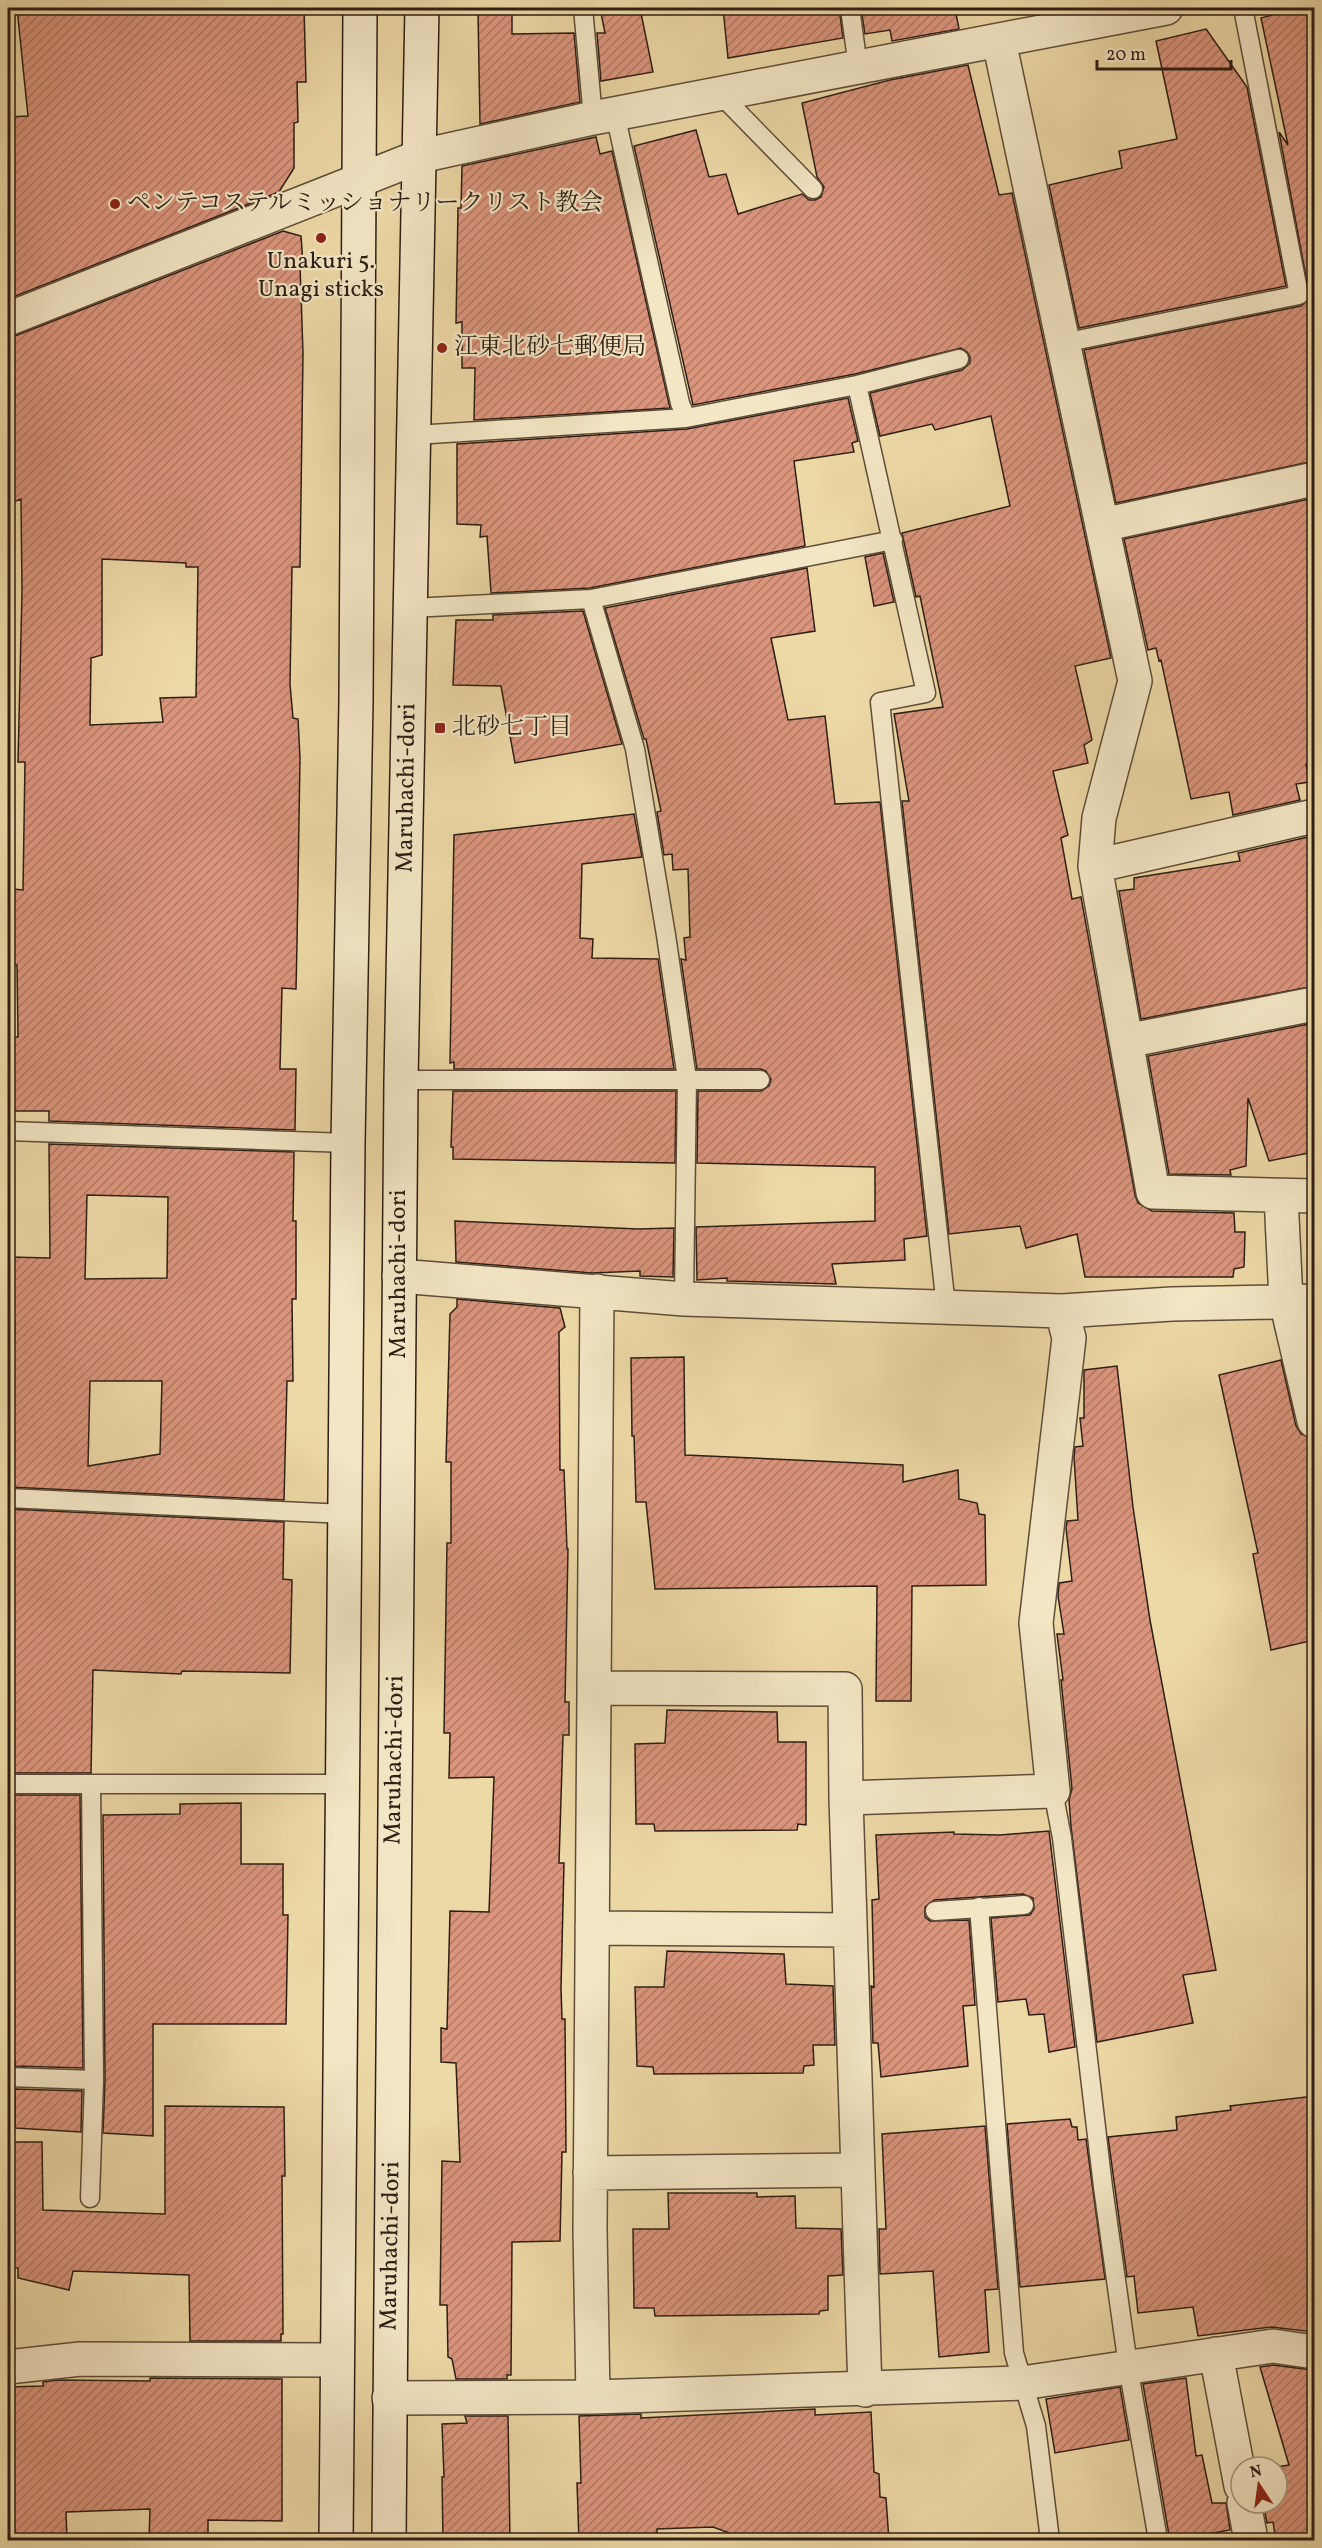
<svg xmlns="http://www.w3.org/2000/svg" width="1322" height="2548" font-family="Vollkorn,'Noto Serif JP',serif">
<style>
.building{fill:url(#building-hatch);stroke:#2e1e16;stroke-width:1.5;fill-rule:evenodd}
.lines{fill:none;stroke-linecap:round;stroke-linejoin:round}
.service-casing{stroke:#5e4d3a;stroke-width:21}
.minor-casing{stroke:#5e4d3a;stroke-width:36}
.secondary-casing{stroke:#2e1e16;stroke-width:36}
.service{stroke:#f3e6c5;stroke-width:18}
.minor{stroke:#f3e6c5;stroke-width:33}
.secondary{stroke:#f3e6c5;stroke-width:33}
.poi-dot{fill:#8f2418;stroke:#f3e6c5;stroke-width:2}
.labels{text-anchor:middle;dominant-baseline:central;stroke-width:4.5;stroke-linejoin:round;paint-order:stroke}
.poi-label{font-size:24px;fill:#2e1e16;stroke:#f3e6c5;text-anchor:start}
.street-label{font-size:24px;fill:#2e1e16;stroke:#f3e6c5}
</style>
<defs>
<pattern id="building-hatch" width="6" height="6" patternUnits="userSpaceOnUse" patternTransform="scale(1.5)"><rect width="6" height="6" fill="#db957d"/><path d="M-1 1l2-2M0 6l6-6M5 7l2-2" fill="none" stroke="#b27965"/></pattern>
</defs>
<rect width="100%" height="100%" fill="#edd9a6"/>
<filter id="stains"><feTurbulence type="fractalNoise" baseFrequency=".00333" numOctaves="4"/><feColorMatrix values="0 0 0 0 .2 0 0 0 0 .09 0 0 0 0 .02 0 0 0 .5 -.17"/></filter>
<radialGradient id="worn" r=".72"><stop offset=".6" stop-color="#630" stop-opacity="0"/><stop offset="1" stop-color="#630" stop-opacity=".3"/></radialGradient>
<path class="building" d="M17 8H304L306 82H297L298 122 294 123V168L279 192 8 299V117L28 116Z
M600 8H640L653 72 601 81 597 33H605Z
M723 8H839L843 38 728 58Z
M861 8H955L959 29 892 41 890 30 865 34Z
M1272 8H1314V461L1116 503 1084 350 1301 306 1310 298 1279 132 1288 145 1261 18 1272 15Z
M478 12 512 13V34L574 33 580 102 480 124Z
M1206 29 1247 87 1286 286 1079 328 1049 185 1122 168 1119 151 1177 139 1156 41Z
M968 65 999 195 1012 193 1111 658 1075 666 1092 740 1084 745 1088 763 1053 771 1068 835 1061 838 1072 899 1081 897 1135 1195 1138 1203 1152 1211 1234 1213 1235 1232H1245L1244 1267 1234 1269 1233 1277H1085L1077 1234 1026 1248 1020 1226 949 1234 902 801H909L894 714 943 707 920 596 916 597 902 533 1010 506 991 416 935 430 932 424 880 436 870 393 962 370 970 363V357L967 352 961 348 855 374 693 405 634 146 696 130 709 177 726 174 738 214 802 194 809 200H815L821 197 824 187 817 177 802 103 890 80Z
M596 137 600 154 612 151 670 408 474 420 475 368H462V322L456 323 458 208H461L462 166Z
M283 231 301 236 303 264 300 265 303 353 300 567H292L290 684 293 718 298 719 300 758 297 943 296 989 282 988 280 1069H296L295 1130 49 1121V1111H10L11 1037H18L17 965H13L14 889 23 890 25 762H18L22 592 21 499 8 504V337L15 336ZM102 559 186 563V567H198L196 697 160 698 163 722 90 725 91 658 102 655Z
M848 398 858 441 852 443 854 452 794 461 805 546 590 588 491 593 487 536 480 537 481 525 457 524V444L687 429Z
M1314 498V761L1306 764 1309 782 1296 784 1300 800 1233 815 1229 792 1191 799 1161 660 1159 661 1156 648 1148 650 1124 539Z
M883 553 894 602 874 606 865 557Z
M807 568 815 631 771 638 788 720 825 716 835 804 880 802 927 1236 904 1239 905 1260 832 1264 836 1284 727 1281V1278L697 1280 696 1227 875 1221V1167L697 1163 698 1091H761L769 1086 771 1079 766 1071 761 1069H697L681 959 686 960 684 938 690 937 688 869 673 870 672 854 664 855 657 812 661 811 646 739H644L605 608Z
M583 611 622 744 515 763 501 686 453 685 456 620H493V615Z
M634 814 642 857 582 864 580 938 593 939 592 958 658 959 674 1069H454V1062L450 1063 454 835Z
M1308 837 1314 864V986L1141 1019 1119 891 1134 889V878L1240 861 1238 853Z
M1314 1023V1152L1269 1161 1248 1098 1246 1166 1230 1170 1231 1175 1169 1174 1148 1056Z
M453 1091H676L675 1163 453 1159V1147H451Z
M49 1144 294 1152 293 1221H296V1299H292L293 1381H287L284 1500 8 1487V1443H12L15 1322H10V1257L50 1258ZM87 1195 168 1197 167 1278 85 1279ZM90 1381H162L160 1454 88 1466Z
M455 1221 638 1229 674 1228 673 1277 640 1276V1271L592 1273 456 1262Z
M457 1299 560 1308 565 1327 559 1332 560 1470H564L567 1549H568L565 1702H569V1735H563L559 1863H564L561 1988 562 2019H565L566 2152H562L560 2241 512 2242 511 2375H507V2379H456L452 2359 448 2357 447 2305H440L442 2161 460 2162 456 2063 441 2062V2028L447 2029 450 1911 489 1912 494 1777 449 1778 450 1733H444L447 1543H451V1462H446L450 1314 457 1307Z
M684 1357 685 1455 903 1465V1482L958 1470 959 1499 977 1503 979 1514 985 1515 986 1585 912 1586 911 1701H876L877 1586 655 1589 646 1502H636L634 1436H632L631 1358Z
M1281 1360 1296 1426 1301 1434 1314 1439V1640L1271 1650 1253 1554 1258 1553 1219 1375Z
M1117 1366 1133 1507 1150 1620 1216 1970 1183 1975 1193 2023 1097 2042 1071 1826 1069 1800 1072 1789 1061 1680H1063L1057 1634H1064L1058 1596 1059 1583 1072 1581 1066 1528 1067 1521 1078 1520 1074 1457 1075 1447 1083 1446 1080 1418H1084V1370Z
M8 1509 284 1522 283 1579 292 1580 290 1673 182 1671 181 1674 93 1670 91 1773H8Z
M667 1710 777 1712 778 1742H806V1825L798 1824 797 1830 655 1831 654 1824H636L635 1744 665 1743Z
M8 1795H80L83 2068 15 2066V2059H8Z
M241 1803V1864H283V1915H288L286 2024H153V2136L103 2133 105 2080 103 1815 180 1814V1804Z
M1049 1831 1075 2047 1049 2052 1044 2014 1029 2015 1026 1999 998 2002 991 1918 1030 1915 1034 1909 1033 1898 1023 1894 934 1900 925 1907V1917L930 1921 969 1920 975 2005 963 2006 968 2066 881 2077 878 2043H873L871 1986 874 1987 872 1900 879 1899 876 1835 954 1832V1834L1000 1835Z
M667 1951 784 1954 786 1984 833 1986 835 2045H813L814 2065 804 2066 803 2073 654 2074 653 2067 637 2066 635 1987H664Z
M15 2089 82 2091 81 2132 15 2128Z
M1314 2096V2332L1271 2327 1198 2336 1193 2307 1138 2313 1134 2276 1127 2277 1108 2137 1177 2130 1176 2117 1231 2110 1230 2106Z
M165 2106 284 2107 285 2176H282L283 2334H281V2341H190L189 2275 73 2271 69 2290 18 2278V2268L8 2266V2142H42L43 2210 165 2214Z
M1070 2119 1072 2127H1077L1078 2140 1086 2139 1105 2279 1020 2287 1007 2124Z
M985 2126 998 2289 985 2290 989 2352 939 2357 933 2271 880 2274 879 2229H886L882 2134Z
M668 2193H757V2197L795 2196 796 2228 841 2229 843 2275 828 2276V2310L820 2311 819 2314 655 2316 654 2308H634L633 2229H669Z
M1273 2365 1312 2370 1314 2379V2541H1276L1273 2522 1267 2523 1263 2503H1277V2467L1289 2465 1260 2367Z
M150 2378 282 2379V2521L208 2520V2541H149L150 2509 66 2512 67 2541H8V2387L43 2386V2382L58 2380 150 2381Z
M1186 2378 1196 2456 1202 2455 1212 2503H1226L1230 2530 1170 2541 1143 2384Z
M1120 2387 1129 2440 1055 2453 1046 2399Z
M815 2409V2415L871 2412 874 2472 879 2474 880 2497 886 2498 889 2541H751L713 2527 657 2529V2541H579L577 2483H581L579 2416 641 2414V2418Z
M465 2416H508L510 2541H443L442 2477H444L442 2424 467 2423Z"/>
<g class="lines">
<g class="service-casing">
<path id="service" d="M583 8 593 118
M850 8 858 67
M721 95 813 189
M615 114 680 403 686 418
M1063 343 1299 295 1243 8
M857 385 926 693 880 702 946 1307
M415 435 686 418 857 385 959 359
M591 599 635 749 666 935 687 1079 684 1299
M411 608 591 599 893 540
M401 1080H760
M8 1131 348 1143
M8 1498 345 1514
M8 1784H343
M1053 1791 1062 1838 1103 2187 1128 2366 1158 2540
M979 1907 1014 2353 1036 2426 1050 2540
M935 1911 1024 1905
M8 2077 94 2080
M90 2198 94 2080 91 1784"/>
</g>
<g class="minor-casing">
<path id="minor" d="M999 41 1135 681 1099 818 1095 866 1153 1192 1314 1196
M8 319 421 156 593 118 1166 8
M1102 525 1314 479
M1095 866 1314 816
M1126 1041 1314 1004
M1281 1196 1286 1301 1314 1421
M399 1276 684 1299 1062 1311 1172 1304 1314 1301
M594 1688 845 1689 846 1798 1053 1791 1036 1623 1069 1338 1062 1311
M846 1798 865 2390
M592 1928 850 1930
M590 2173 858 2170
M1216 2354 1241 2486
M8 2367 80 2359 337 2360
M593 2397 590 2229 597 1291
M389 2398 593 2397 1022 2383 1273 2346 1314 2352
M1244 2503 1251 2540"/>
</g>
<g class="secondary-casing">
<path id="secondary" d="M336 2540 348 1143 356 702 360 8
M389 2540 401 1080 422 8"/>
</g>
<use href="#service" class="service"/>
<use href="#minor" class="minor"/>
<use href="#secondary" class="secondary"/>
</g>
<g class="poi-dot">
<circle cx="115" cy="204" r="6"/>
<circle cx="321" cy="238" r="6"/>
<circle cx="442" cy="348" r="6"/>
<rect x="434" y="722" width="12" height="12" rx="3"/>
</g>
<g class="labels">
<g class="poi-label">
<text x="127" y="204">ペンテコステルミッショナリークリスト教会</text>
<text x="321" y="262" text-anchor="middle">Unakuri 5.<tspan x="321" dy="28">Unagi sticks</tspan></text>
<text x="454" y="348">江東北砂七郵便局</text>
<text x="452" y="728">北砂七丁目</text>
</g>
<g class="street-label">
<text transform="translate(407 788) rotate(-89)">Maruhachi-dori</text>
<text transform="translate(399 1274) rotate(-90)">Maruhachi-dori</text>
<text transform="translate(395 1760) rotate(-89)">Maruhachi-dori</text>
<text transform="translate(391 2246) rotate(-89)">Maruhachi-dori</text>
</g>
</g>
<rect width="1322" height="2548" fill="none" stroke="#edd9a6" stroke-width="30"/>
<rect x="9" y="9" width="1304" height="2530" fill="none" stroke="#2e1e16" stroke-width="3"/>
<rect x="15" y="15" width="1292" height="2518" fill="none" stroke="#2e1e16" stroke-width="1.5"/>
<g transform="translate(1259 2485) rotate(347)"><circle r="28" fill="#f3e6c5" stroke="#a4967f" stroke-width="1.5"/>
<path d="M0-4.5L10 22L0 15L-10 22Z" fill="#8f2418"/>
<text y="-9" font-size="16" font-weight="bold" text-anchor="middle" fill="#2e1e16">N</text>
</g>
<path d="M1097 60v9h134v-9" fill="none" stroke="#2e1e16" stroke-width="3"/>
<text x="1106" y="60" font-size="18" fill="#2e1e16" stroke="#f3e6c5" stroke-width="4.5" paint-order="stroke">20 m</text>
<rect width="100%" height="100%" filter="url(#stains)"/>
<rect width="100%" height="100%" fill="url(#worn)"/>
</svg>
